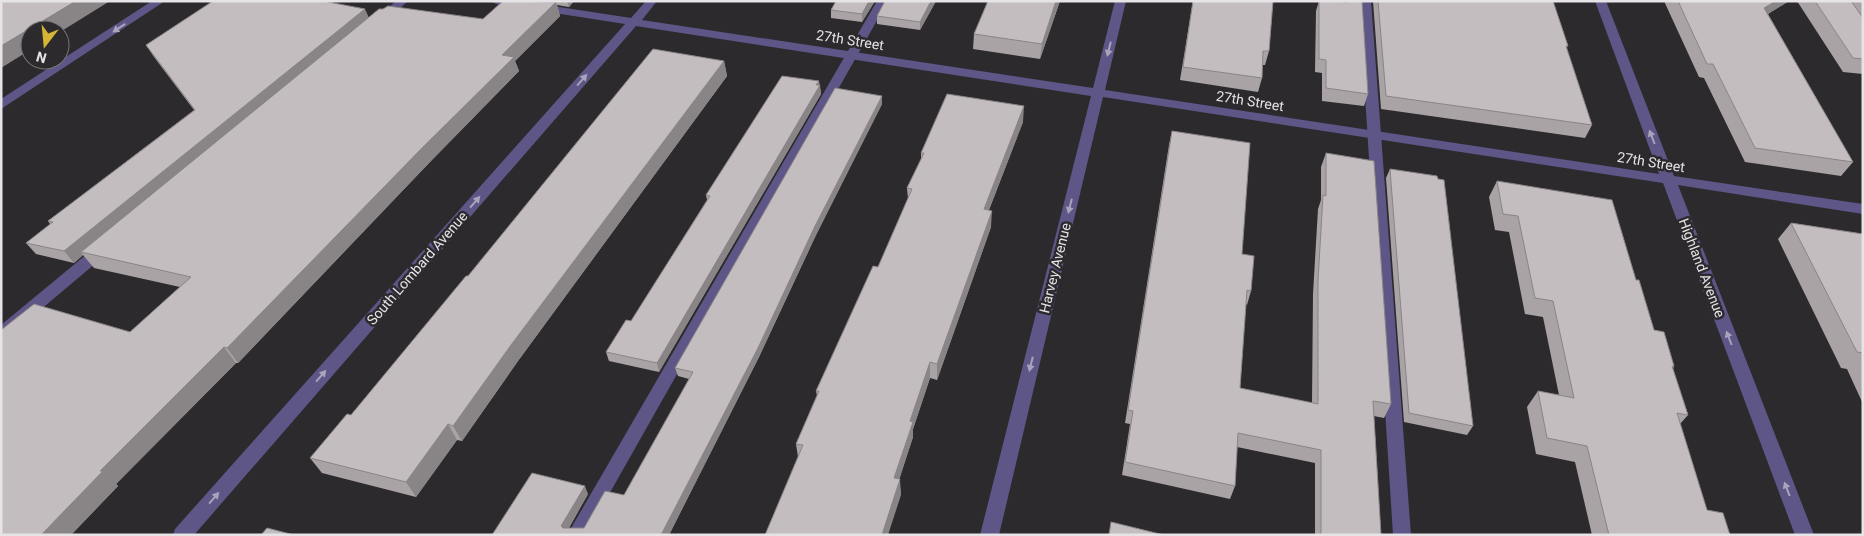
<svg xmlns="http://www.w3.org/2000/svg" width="1864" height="536" font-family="Roboto,sans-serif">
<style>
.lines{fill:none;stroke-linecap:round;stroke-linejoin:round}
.lane{fill:#5e5687;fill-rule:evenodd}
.street{fill:#5e5687;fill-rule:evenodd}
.wall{fill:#a9a3a5}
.shaded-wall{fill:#898486}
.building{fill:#c4bdc0;stroke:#898486}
.oneway{fill:#a9a4bc}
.labels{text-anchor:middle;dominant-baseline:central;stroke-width:5;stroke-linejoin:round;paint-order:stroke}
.street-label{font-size:14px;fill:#e6e4e7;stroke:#2d2a2e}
</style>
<rect width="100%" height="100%" fill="#2d2a2e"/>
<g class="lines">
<path class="lane" d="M396 1H408L384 22H376L374 20 376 18Z
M877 1H888L586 535H567Z
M1359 1H1371L1411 535H1393Z
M104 243 109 244 111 248 109 252 7 338 1 340V325L99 244Z"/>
<path class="street" d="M152 1H165L1 109V99Z
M491 1H520L631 18 646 1H657L642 20 1093 88 1115 1H1126L1105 90 1659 174 1595 1H1606L1674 176 1863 204V214L1678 185 1814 535H1795L1663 183 1103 97 999 535H980L1091 96 636 26 194 535H173L175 529 625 24 496 4Z"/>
</g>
<path class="wall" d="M503 1H574L569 7 557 5 560 16 515 61 519 71 429 163 238 363H236L116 484 118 486 71 535H1L130 332 180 287 94 268 83 255 74 263 36 254 26 243 50 224 48 221 194 110 154 57 146 45 369 17 483 19Z
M836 1H875L862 22 831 18V10Z
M885 1H936L920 30 877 24V16Z
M988 1H1060L1040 59 973 49 974 34Z
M1193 1H1273L1269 51 1265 65H1262V78L1258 92 1180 80Z
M1319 1 1344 2V1H1362L1368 94 1364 106 1322 101V73L1315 72 1316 11Z
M1373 1H1553L1568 46 1566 48 1592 125 1585 138 1381 109Z
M1664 1H1789L1768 14 1853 162 1841 176 1745 162 1704 78 1699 77Z
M1797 1H1863V74L1843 72Z
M724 61 727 76 518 361 462 441 457 440 416 497 322 473 310 458 351 415 468 276Z
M819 81 821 94 659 372 609 361 606 352 631 321 707 200 706 195Z
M882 96V104L816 235 759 357 669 535H492L588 494 569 528H584L624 495 689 379 678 376 675 368Z
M1023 122 989 210 991 227 937 380 930 378 913 429V437L899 479 901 495 798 457 796 444 817 396 816 391 878 267 908 199 907 188 921 159V153Z
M1172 131 1242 254 1251 291 1247 305 1246 304 1240 388 1312 403 1313 294 1318 209 1321 200V167L1326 153 1391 404 1384 418 1374 416 1381 535H1315V463L1237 447 1235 486 1230 499 1122 475 1130 424 1125 423 1169 145Z
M1390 169 1473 426 1467 435 1404 422 1386 178Z
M1497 181 1636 280 1654 330 1674 366 1673 369 1688 415 1680 424 1707 510 1730 535H1592L1575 462 1536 454 1527 407 1538 391 1559 395 1543 317 1525 314 1509 232 1495 230 1489 197Z
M1791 223 1863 234V404L1847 369 1841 368 1778 239Z"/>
<path class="shaded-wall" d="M76 1H110L60 32V30H30V50L1 68V46Z
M567 1H574L569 7Z
M869 1H875L862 22V14Z
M931 1H936L920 30V22Z
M1056 1H1060L1040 59 1042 44Z
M1776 1H1789L1756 21 1764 8Z
M556 2 560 16 515 61 519 71 429 163 238 363 227 348 502 55Z
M365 9 370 20 81 252 83 255 74 263 64 251Z
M724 61 727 76 518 361 462 441 453 426 511 345Z
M819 81V87L820 85 821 94 659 372 657 363Z
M882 96V104L816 235 759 357 669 535H661L815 226Z
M1024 106 1023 122 983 225 984 209Z
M992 211 991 227 937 380V364Z
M224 347 236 363 116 484 118 486 71 535H41L100 471Z
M930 362V378L913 429V437L895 493 894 478 910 421Z
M448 424 457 440 416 497 406 482Z
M900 479 901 495 888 535H882Z
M585 486 588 494 565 534 561 526Z"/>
<path class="building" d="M1 1H76L1 46Z
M213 1H323L365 9 64 251 26 243 53 222 48 221 195 110 146 45Z
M503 1 556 2 502 55 514 57 422 148 227 348 224 347 100 471H103L41 535H1V330L34 304 130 332 191 277 81 252 379 9H383L388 6 483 19Z
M836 1H869L862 14 831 10Z
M885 1H931L920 22 877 16Z
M988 1H1056L1042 44 974 34Z
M1193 1H1273L1269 51H1263L1262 78 1183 67Z
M1319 1H1337L1347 2 1348 1H1362L1368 94 1326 88V60L1319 59Z
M1378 1H1553L1568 46H1566L1592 125 1386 96Z
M1678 1H1776L1764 8 1853 162 1755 148 1713 64H1707Z
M1815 1H1851L1863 18V59L1853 58Z
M653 49 724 61 511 345 453 426 448 424 406 482 310 458 347 414 351 415 466 276H468Z
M782 76 819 81 816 85H820L657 363 606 352 626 320 631 321 710 196 706 195Z
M835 88 882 96 815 226 758 348 661 535H492L532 473 585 486 561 526 563 528H584L605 491 624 495 693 372 675 368Z
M947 94 1024 106 984 209 992 211 937 364 930 362 910 421 913 422 894 478 900 479 882 535H765L803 445 796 444 819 391H816L873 266 878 267 912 189 907 188 924 153H921Z
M1172 131 1250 143 1242 254 1254 256 1251 291 1247 290 1240 388 1318 404V281L1323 195 1326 196V153L1374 161 1391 404 1373 401 1381 535H1321V450L1238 433 1235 486 1125 462 1133 411 1128 410Z
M1390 169 1437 176 1438 179 1444 180 1473 426 1409 413Z
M1497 181 1612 200 1636 280H1639L1654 330 1664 332 1674 366H1672L1688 415 1677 413 1707 510 1723 513 1730 535H1609L1587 446 1547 438 1538 391 1574 398 1553 301 1535 298 1518 216 1503 214Z
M1791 223 1863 234V353L1857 352Z
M1111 522 1164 535H1109Z
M267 528 294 535H261Z"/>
<defs><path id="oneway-solid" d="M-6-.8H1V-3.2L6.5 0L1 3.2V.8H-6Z" transform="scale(1.25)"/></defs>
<g class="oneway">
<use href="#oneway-solid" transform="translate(119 28) rotate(147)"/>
<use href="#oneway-solid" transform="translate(1109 49) rotate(104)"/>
<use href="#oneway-solid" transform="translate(582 80) rotate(-49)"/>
<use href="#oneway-solid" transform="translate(1652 137) rotate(-111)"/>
<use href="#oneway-solid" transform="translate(475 202) rotate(-49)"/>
<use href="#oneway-solid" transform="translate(1070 206) rotate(104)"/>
<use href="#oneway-solid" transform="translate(1729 338) rotate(-111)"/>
<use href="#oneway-solid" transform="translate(1031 364) rotate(104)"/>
<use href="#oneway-solid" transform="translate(321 376) rotate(-49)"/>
<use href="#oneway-solid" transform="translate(1787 489) rotate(-111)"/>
<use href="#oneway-solid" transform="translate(214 498) rotate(-49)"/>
</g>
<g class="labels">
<g class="street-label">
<text transform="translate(850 40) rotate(9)">27th Street</text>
<text transform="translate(1250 101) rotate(9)">27th Street</text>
<text transform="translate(1651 162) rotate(9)">27th Street</text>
<text transform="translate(417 268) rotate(-49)">South Lombard Avenue</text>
<text transform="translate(1055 268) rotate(-76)">Harvey Avenue</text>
<text transform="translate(1702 268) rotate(69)">Highland Avenue</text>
</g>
</g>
<rect width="1864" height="536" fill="none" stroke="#e6e4e7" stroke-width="5"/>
<g transform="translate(45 45) rotate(196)"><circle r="24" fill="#2d2a2e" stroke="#777478"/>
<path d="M0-4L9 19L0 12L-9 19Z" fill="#d5b535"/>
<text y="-8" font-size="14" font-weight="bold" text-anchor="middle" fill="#e6e4e7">N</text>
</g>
</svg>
